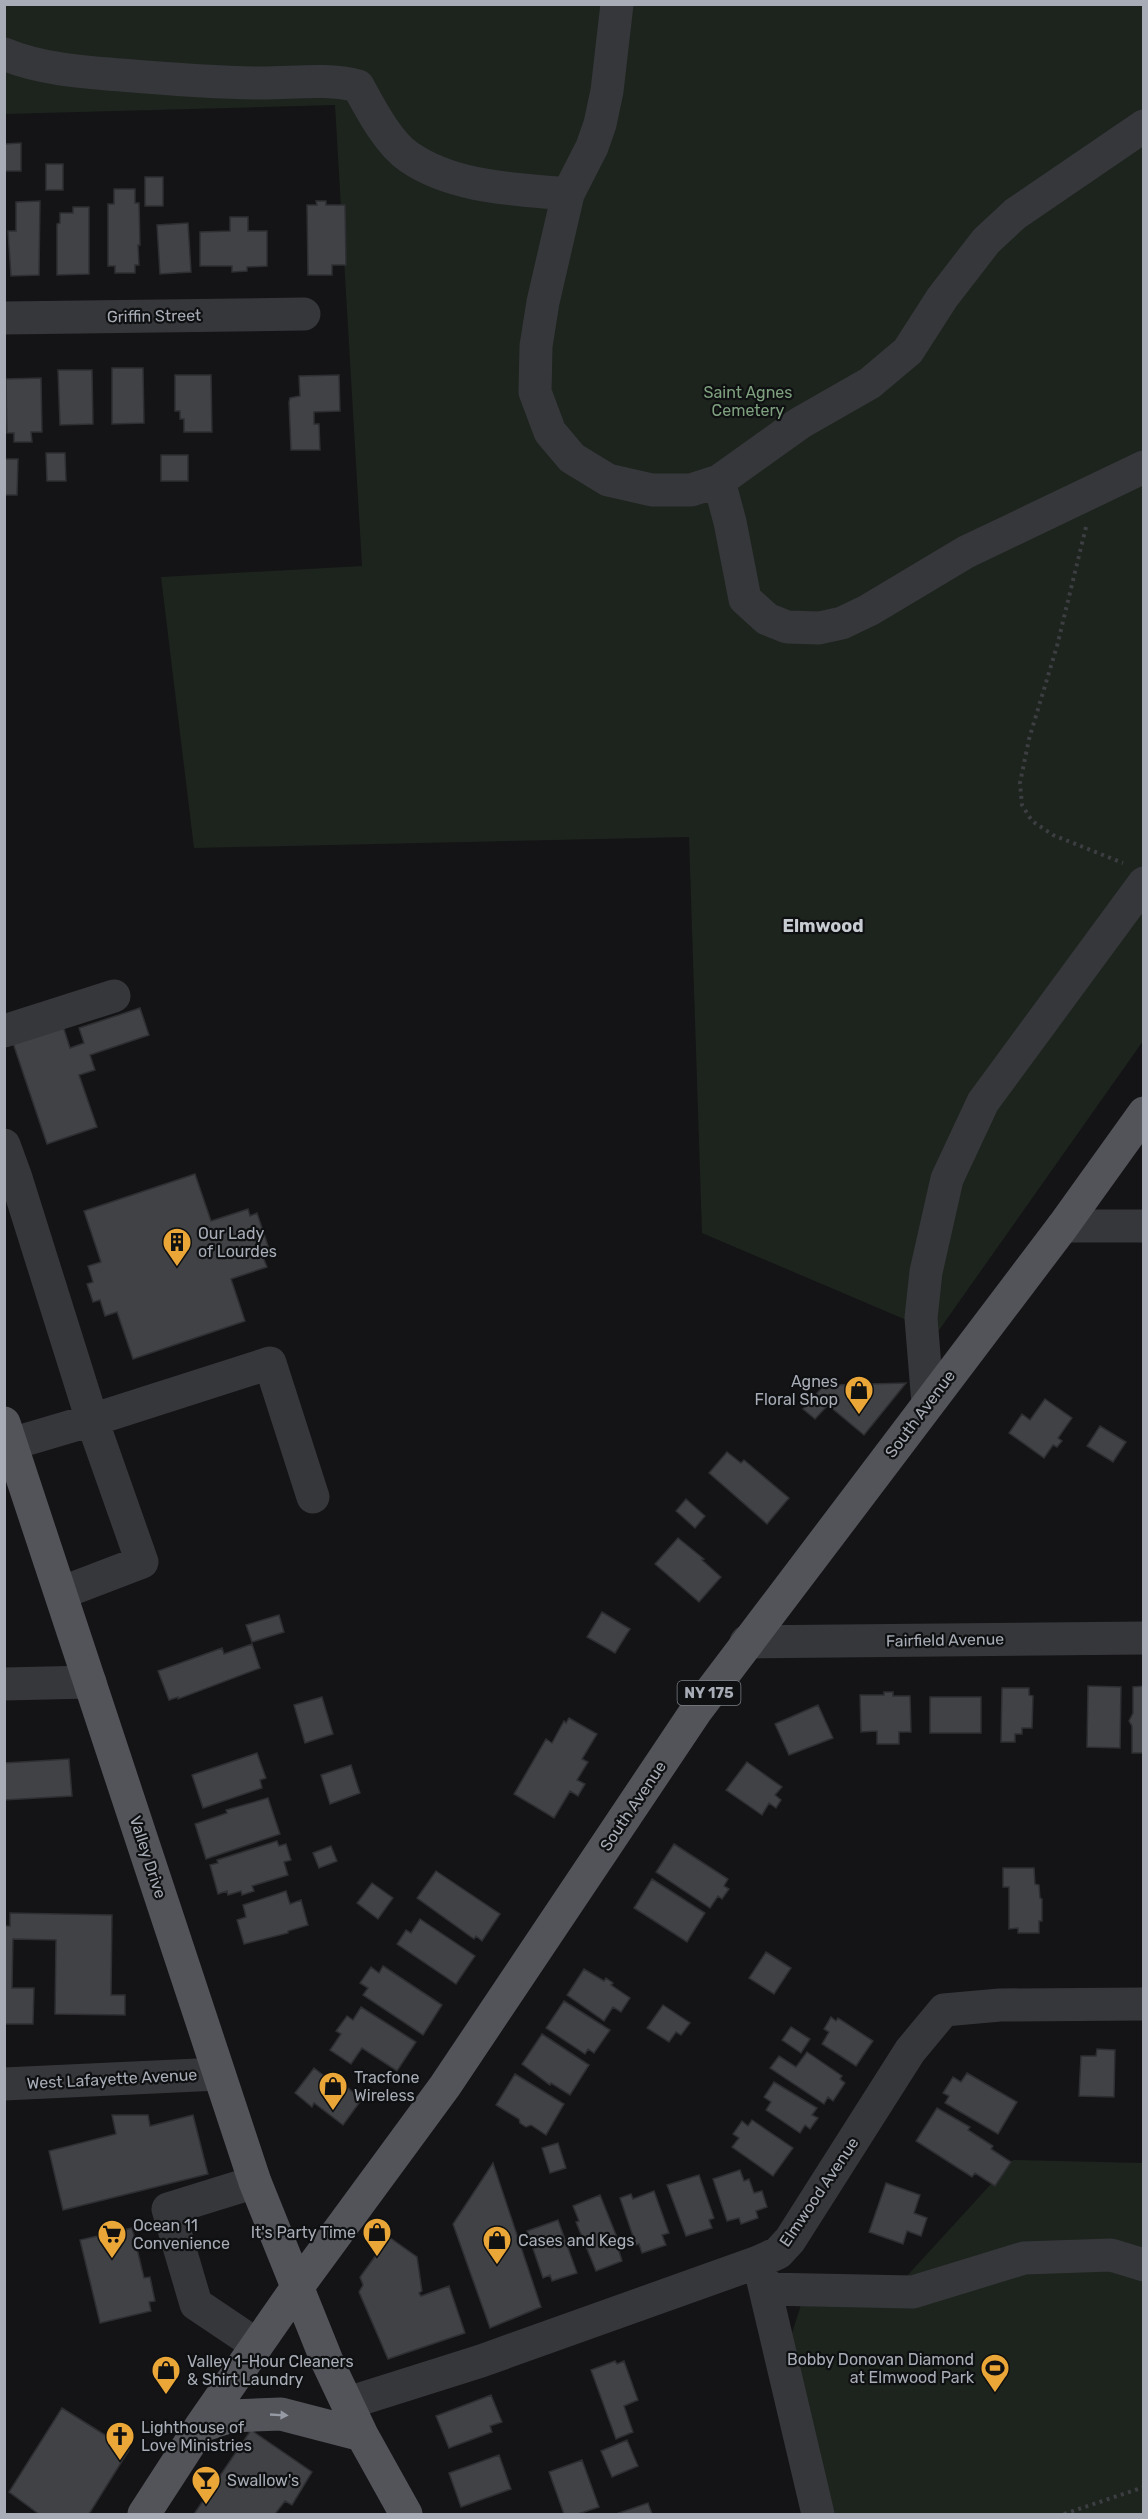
<svg xmlns="http://www.w3.org/2000/svg" width="1148" height="2519" font-family="Rubik,sans-serif">
<style>
.green{fill:#1d241d}
.building{fill:#414246;stroke:#2e2f32;stroke-width:1.5}
.lines{fill:none;stroke-linecap:round;stroke-linejoin:round}
.path{stroke:#3c3e42;stroke-width:4;stroke-dasharray:3 4.5;stroke-linecap:butt}
.minor{stroke:#36373b;stroke-width:33}
.major{stroke:#52545a;stroke-width:33}
.oneway{fill:#969aa4}
.labels{text-anchor:middle;dominant-baseline:central;stroke-width:4.5;stroke-linejoin:round;paint-order:stroke}
.shield{fill:#0f1011;stroke:#797d84;stroke-width:1.5}
.shield-label{font-size:15px;font-weight:bold;fill:#a7acb6}
.street-label{font-size:16px;fill:#a7acb6;stroke:#0f1011}
.park-label{font-size:16px;fill:#7ea07f;stroke:#0f1011}
.poi-label{font-size:16px;fill:#a7acb6;stroke:#0f1011;text-anchor:start}
.neighbourhood-label{font-size:18px;font-weight:bold;fill:#c7cbd2;stroke:#0f1011}
</style>
<rect width="100%" height="100%" fill="#141416"/>
<path class="green" d="M4 5H1143V1041L937 1333 702 1233 689 837 194 848 161 577 362 566 335 105 5 114Z
M1013 2160 1143 2163V2514H835L789 2343 810 2276 906 2277Z"/>
<path class="building" d="M21 143V171H4V144Z
M46 164H63V190H46Z
M145 177H163V206H145Z
M114 189H135V203H139L140 245H138L139 265H135V273H115V266H108V204H114Z
M40 201 39 275 11 276 8 231H16V202Z
M316 201H326V205H345L346 265H332V275H308L307 205H317Z
M73 207H89V274L57 275V224L60 223V213H73Z
M230 217H248V231H267V266L247 267V271L232 272V266H200V232L230 231Z
M188 223 191 272 160 274 157 225Z
M112 368H143L144 423 112 424Z
M58 370H92L93 424 60 425Z
M175 375H211L212 432H184V419H180V411H175Z
M339 375 340 411 314 412V424H319L320 450H291L289 402 290 398 300 396 299 376Z
M41 378 42 432H31L32 442H14V433H7L6 379Z
M46 453H65L66 481H47Z
M161 455H188V481H161Z
M4 459H18L17 495H4Z
M140 1008 149 1035 90 1055 95 1070 79 1075 97 1127 47 1144 13 1043 63 1026 70 1048 84 1043 79 1028Z
M195 1174 211 1221 248 1209 250 1216 257 1213 269 1249 261 1252 267 1267 231 1279 245 1321 133 1359 117 1312 105 1316 100 1300 93 1302 87 1284 93 1282 88 1266 101 1262 84 1211Z
M827 1382 831 1385 906 1383 864 1435 828 1405 815 1419 803 1409Z
M1045 1399 1072 1418 1058 1438 1062 1441 1057 1447 1053 1445 1044 1458 1009 1433 1022 1414 1030 1420Z
M1100 1426 1126 1442 1113 1462 1087 1446Z
M727 1452 741 1463 744 1460 789 1498 767 1524 709 1473Z
M686 1499 705 1516 695 1528 676 1511Z
M678 1538 704 1559 702 1560 721 1577 699 1602 655 1564Z
M602 1612 630 1629 615 1653 587 1637Z
M279 1615 284 1632 252 1642 246 1625Z
M252 1644 260 1668 178 1699V1697L169 1700 158 1671 222 1648 224 1654Z
M1088 1686 1121 1687 1120 1748 1087 1747Z
M1144 1686V1753H1132V1726L1129 1721 1133 1713V1687Z
M1002 1688H1029V1695L1033 1696 1032 1728H1022V1734H1015V1742H1001Z
M884 1692H893V1696H910L911 1732H899V1744H877V1731L861 1732 860 1695H884Z
M322 1697 333 1734 305 1743 294 1705Z
M930 1697H981V1733H930Z
M818 1705 833 1738 789 1755 775 1724Z
M569 1718 597 1734 582 1759 588 1762 577 1780 585 1784 578 1796 570 1791 554 1818 514 1794 546 1739 552 1743 564 1721 566 1723Z
M257 1753 266 1778 260 1780 262 1788 203 1808 192 1775Z
M69 1759 72 1796 4 1800V1763Z
M747 1762 782 1787 775 1795 781 1800 776 1808 769 1803 762 1815 726 1790Z
M351 1765 360 1793 330 1804 321 1775Z
M268 1798 280 1834 206 1859 195 1824 227 1813 226 1810Z
M277 1841 279 1846 286 1844 291 1860 284 1862 288 1875 252 1886 254 1891 242 1895 241 1891 228 1895 227 1891 218 1894 210 1865 218 1863 217 1860Z
M674 1844 728 1879 724 1886 729 1889 722 1899 718 1896 710 1908 656 1872Z
M331 1846 337 1861 319 1868 313 1853Z
M1003 1868H1034L1035 1884 1039 1885 1040 1898 1042 1899V1921H1039V1933H1018V1928L1009 1929V1887H1003Z
M436 1871 500 1914 482 1941 476 1936 474 1939 417 1898Z
M652 1879 705 1913 687 1942 634 1908Z
M372 1883 393 1898 378 1919 357 1903Z
M286 1891 290 1904 301 1900 308 1925 288 1931V1933L244 1944 237 1920 246 1917 243 1905Z
M10 1913 112 1915 111 1995H125V2015L55 2014 56 1940 13 1939 12 1988H34L33 2024H4V1926H10Z
M420 1919 475 1956 456 1984 397 1944 406 1930 411 1933Z
M766 1952 791 1968 774 1994 749 1978Z
M383 1966 442 2005 423 2035 363 1995 368 1988 360 1983 371 1967 379 1973Z
M584 1969 604 1981 606 1978 613 1983 611 1985 630 1998 621 2012 613 2007 604 2021 567 1995Z
M564 2001 610 2030 594 2053 588 2049 585 2054 546 2028Z
M663 2005 690 2023 681 2035 676 2032 669 2042 647 2028Z
M361 2007 416 2042 397 2071 362 2048 351 2064 330 2050 341 2034 336 2031 347 2016 353 2020Z
M831 2017 836 2021 838 2018 873 2041 856 2066 822 2044 829 2032 824 2029Z
M791 2027 810 2039 801 2053 782 2040Z
M542 2034 589 2065 570 2095 551 2083 550 2085 522 2064Z
M1097 2049 1115 2050 1114 2097 1079 2096 1081 2056H1096Z
M807 2052 842 2076 840 2079 845 2083 833 2101 828 2097 824 2104 770 2068 779 2056 796 2067Z
M314 2068 332 2082 335 2078 362 2099 343 2125 314 2103 312 2107 295 2093Z
M967 2073 1017 2102 998 2134 945 2103 949 2096 943 2093 953 2077 961 2082Z
M515 2074 564 2104 546 2135 531 2125 526 2127 520 2123 519 2119 496 2105Z
M774 2082 817 2108 812 2115 818 2118 810 2129 805 2125 800 2133 766 2110 771 2102 764 2097Z
M937 2108 970 2127 968 2130 993 2146 991 2149 1011 2162 995 2186 975 2173 972 2177 916 2141Z
M112 2115H148L150 2126 193 2115 208 2174 63 2210 49 2151 116 2134Z
M752 2120 793 2148 773 2176 732 2147 739 2138 733 2134 742 2121 748 2126Z
M558 2143 566 2168 550 2173 542 2148Z
M493 2163 541 2307 490 2328 453 2224Z
M740 2170 744 2181 749 2179 754 2193 762 2191 767 2207 756 2211 758 2218 741 2224 739 2218 727 2221 713 2179Z
M699 2175 714 2218 709 2220 712 2228 686 2236 667 2185Z
M886 2183 920 2195 914 2213 927 2218 921 2236 907 2231 903 2244 869 2232Z
M654 2191 669 2233 662 2235 666 2245 642 2253 639 2244 636 2245 620 2198 631 2194 633 2199Z
M600 2195 622 2250 619 2251 622 2261 596 2271 576 2222 579 2221 573 2206Z
M558 2220 577 2273 552 2281 550 2275 543 2278 527 2231Z
M132 2228 144 2278 150 2277 155 2301 149 2302 151 2311 100 2323 80 2240Z
M389 2237 417 2257 422 2291 419 2293 421 2296 449 2286 465 2333 388 2359 359 2292 363 2285 360 2277Z
M615 2361 617 2364 624 2361 638 2400 624 2406 633 2432 616 2439 591 2370Z
M491 2395 502 2422 490 2426 492 2432 449 2448 436 2416Z
M62 2408 129 2450 89 2514H39L9 2492Z
M251 2430 312 2472 292 2505 285 2501 275 2514H194Z
M627 2440 638 2466 612 2477 601 2451Z
M499 2455 511 2489 461 2507 449 2473Z
M582 2460 599 2507 578 2514H564L549 2472Z
M648 2503 652 2514H616Z"/>
<g class="lines">
<path class="path" d="M1086 527 1057 646 1029 739 1020 783 1022 805 1032 821 1053 835 1123 863
M1064 2514 1144 2487"/>
<path class="minor" d="M617 4 607 91 600 124 592 147 568 194 543 302 536 346 535 392 550 432 572 458 608 480 652 490H691L719 481 800 423 870 383 908 351 942 298 986 241 1015 214 1144 126
M4 54C40 69 82 72 121 75 168 79 215 83 262 83 294 83 328 78 358 86 370 108 388 143 409 157 454 188 515 189 568 194
M4 318 304 314
M719 481 730 522 745 599 767 619 787 627 819 628 842 623 869 610 966 552 1144 467
M4 1031 114 996
M4 1145 16 1178
M4 1181 16 1178 92 1420 270 1363 313 1497
M1063 1226H1144
M928 1404 921 1318 926 1272 947 1179 983 1102 1144 883
M11 1444 92 1420 142 1562 61 1593
M746 1642 1144 1638
M4 1684 90 1682
M4 2084 219 2074
M255 2182 168 2209 196 2304 257 2345
M760 2268 818 2514
M765 2289 913 2292 1024 2258 1111 2255 1144 2265
M348 2403 481 2361 758 2262 778 2253 790 2240 910 2051 944 2010 1000 2005 1144 2004"/>
<path class="major" d="M4 1423 255 2182 327 2361 362 2435 406 2514
M201 2426 231 2416 281 2414 362 2435
M144 2514 201 2426 296 2289 445 2086 696 1711 1063 1226 1144 1113"/>
</g>
<defs><path id="oneway-solid" d="M-6-.8H1V-3.2L6.5 0L1 3.2V.8H-6Z" transform="scale(1.5)"/></defs>
<use class="oneway" href="#oneway-solid" transform="translate(279 2415) rotate(3)"/>
<defs>
<g id="building-pin" transform="scale(1.5)"><path d="M0 17L-7.5 6A9.5 9.5 0 1 1 7.5 6Z" fill="#eba638" stroke="#0f1011"/><path d="M-4-6H4V6H1V3H-1V6H-4ZM-2.5-4.3h1.7v1.8h-1.7ZM.8-4.3h1.7v1.8H.8ZM-2.5-1h1.7V.8h-1.7ZM.8-1h1.7V.8H.8Z" fill="#111"/></g>
<g id="shop-pin" transform="scale(1.5)"><path d="M0 17L-7.5 6A9.5 9.5 0 1 1 7.5 6Z" fill="#eba638" stroke="#0f1011"/><path d="M-5-2.5h2.3a2.7 3.5 0 0 1 5.4 0H5L5.5 6h-11ZM-1.5-2.5h3a1.5 2.3 0 0 0-3 0Z" fill="#111"/></g>
<g id="supermarket-pin" transform="scale(1.5)"><path d="M0 17L-7.5 6A9.5 9.5 0 1 1 7.5 6Z" fill="#eba638" stroke="#0f1011"/><path d="M-6-5.5h2.5l.6 2H6L4.5 2H-2.5L-4.4-4H-6ZM-1.5 3.2a1.3 1.3 0 1 0 .1 0ZM3 3.2a1.3 1.3 0 1 0 .1 0Z" fill="#111"/></g>
<g id="stadium-pin" transform="scale(1.5)"><path d="M0 17L-7.5 6A9.5 9.5 0 1 1 7.5 6Z" fill="#eba638" stroke="#0f1011"/><path d="M0-5a6.5 5 0 1 0 0 10a6.5 5 0 1 0 0-10ZM-3.5-1.8h7v3.6h-7Z" fill="#111"/></g>
<g id="church-pin" transform="scale(1.5)"><path d="M0 17L-7.5 6A9.5 9.5 0 1 1 7.5 6Z" fill="#eba638" stroke="#0f1011"/><path d="M-1.2-6h2.4v3.5h3.3v2.4h-3.3V6h-2.4V-.1h-3.3v-2.4h3.3Z" fill="#111"/></g>
<g id="bar-pin" transform="scale(1.5)"><path d="M0 17L-7.5 6A9.5 9.5 0 1 1 7.5 6Z" fill="#eba638" stroke="#0f1011"/><path d="M-6-5H6L.8 .8V4.5H3.5V6h-7V4.5H-.8V.8Z" fill="#111"/></g>
</defs>
<g fill-rule="evenodd">
<use href="#building-pin" x="177" y="1242"/>
<use href="#shop-pin" x="859" y="1390"/>
<use href="#shop-pin" x="333" y="2086"/>
<use href="#shop-pin" x="377" y="2232"/>
<use href="#supermarket-pin" x="112" y="2234"/>
<use href="#shop-pin" x="497" y="2240"/>
<use href="#stadium-pin" x="995" y="2368"/>
<use href="#shop-pin" x="166" y="2370"/>
<use href="#church-pin" x="120" y="2436"/>
<use href="#bar-pin" x="206" y="2480"/>
</g>
<g class="labels">
<rect class="shield" x="677.5" y="1681" width="63" height="24" rx="4.5"/>
<g class="shield-label">
<text x="709" y="1693">NY 175</text>
</g>
<g class="street-label">
<text transform="translate(154 316) rotate(-1)">Griffin Street</text>
<text transform="translate(920 1414) rotate(-53)">South Avenue</text>
<text transform="translate(945 1640) rotate(-1)">Fairfield Avenue</text>
<text transform="translate(633 1806) rotate(-56)">South Avenue</text>
<text transform="translate(148 1857) rotate(72)">Valley Drive</text>
<text transform="translate(112 2079) rotate(-3)">West Lafayette Avenue</text>
<text transform="translate(819 2192) rotate(-56)">Elmwood Avenue</text>
</g>
<g class="park-label">
<text x="748" y="392">Saint Agnes<tspan x="748" dy="18">Cemetery</tspan></text>
</g>
<g class="poi-label">
<text x="198" y="1233">Our Lady<tspan x="198" dy="18">of Lourdes</tspan></text>
<text x="838" y="1381" text-anchor="end">Agnes<tspan x="838" dy="18">Floral Shop</tspan></text>
<text x="354" y="2077">Tracfone<tspan x="354" dy="18">Wireless</tspan></text>
<text x="133" y="2225">Ocean 11<tspan x="133" dy="18">Convenience</tspan></text>
<text x="356" y="2232" text-anchor="end">It's Party Time</text>
<text x="518" y="2240">Cases and Kegs</text>
<text x="974" y="2359" text-anchor="end">Bobby Donovan Diamond<tspan x="974" dy="18">at Elmwood Park</tspan></text>
<text x="187" y="2361">Valley 1-Hour Cleaners<tspan x="187" dy="18">&amp; Shirt Laundry</tspan></text>
<text x="141" y="2427">Lighthouse of<tspan x="141" dy="18">Love Ministries</tspan></text>
<text x="227" y="2480">Swallow's</text>
</g>
<g class="neighbourhood-label">
<text x="823" y="926">Elmwood</text>
</g>
</g>
<rect width="1148" height="2519" fill="none" stroke="#a7acb6" stroke-width="12"/>
</svg>
